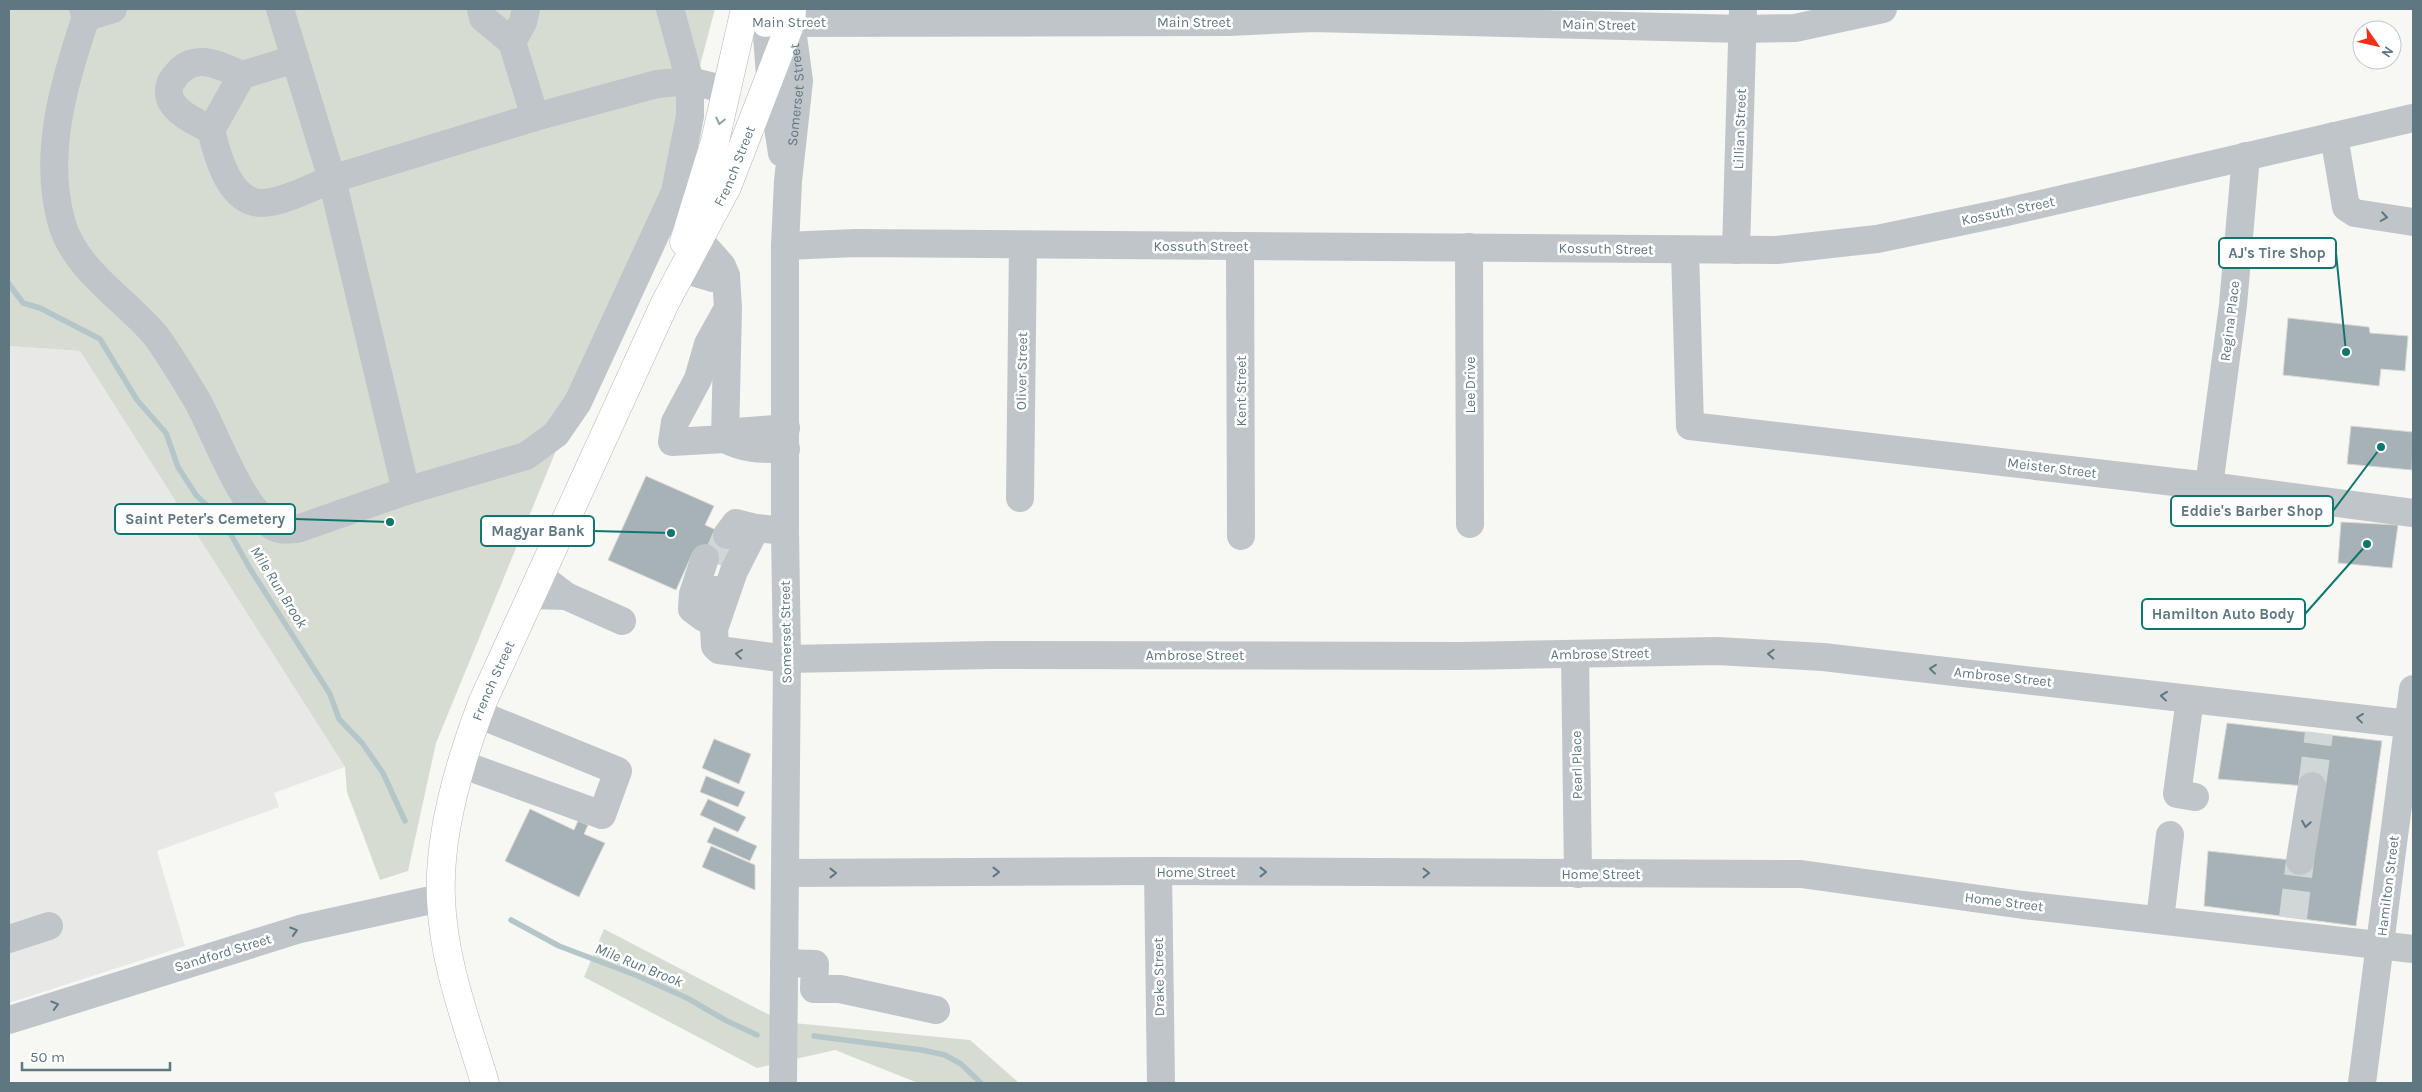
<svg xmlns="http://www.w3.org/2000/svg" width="2422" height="1092" font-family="Karla,sans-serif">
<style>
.built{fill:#e8e8e7}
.green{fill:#d7dcd2}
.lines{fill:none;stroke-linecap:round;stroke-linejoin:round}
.stream{stroke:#b5c6c9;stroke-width:5.5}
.building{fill:#a6b2b6;stroke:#d9d8d6}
.minor-tunnel{stroke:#d1d7d6;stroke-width:28;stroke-dasharray:28 14;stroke-linecap:butt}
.major-casing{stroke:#b2b9bc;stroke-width:29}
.minor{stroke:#bfc5c8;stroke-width:28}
.major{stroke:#fff;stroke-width:28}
.oneway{stroke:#8fa0a7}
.oneway2{stroke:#5f7781}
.labels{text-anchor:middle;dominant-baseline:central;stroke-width:5;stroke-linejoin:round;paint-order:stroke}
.street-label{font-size:14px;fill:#5f7781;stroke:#fff}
.water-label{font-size:15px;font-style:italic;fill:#5a787c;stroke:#fff}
.leader{fill:none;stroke:#0f766e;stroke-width:2}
.callout-dot{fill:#0f766e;stroke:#fff;stroke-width:2}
.callout{fill:#fff;stroke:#0f766e;stroke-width:2}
.callout-label{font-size:15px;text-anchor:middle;font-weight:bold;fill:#5f7781}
</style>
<rect width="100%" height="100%" fill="#f7f7f3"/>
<path class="built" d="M9 346 80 351 345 767 274 793 279 807 157 851 185 946 9 1003Z"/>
<path class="green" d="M9 9H715L674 163 436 743 408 871 380 880 347 792 345 767 80 351 9 346Z
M604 929 783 1022 970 1040 1019 1083H918L835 1050 757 1068 584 977Z"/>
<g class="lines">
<path class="stream" d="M9 284 23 303 40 308 100 339 137 400 166 433 178 467 196 495 224 522 249 567 330 694 339 719 362 743 383 773 405 821
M511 920 559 946 638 976 687 998 725 1020 757 1035
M814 1036 922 1050 945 1055 961 1064 981 1083"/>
</g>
<path class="building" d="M2288 318 2369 327 2370 333 2408 336 2405 371 2381 369 2379 386 2283 375Z
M2351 426 2413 432 2412 470 2347 464Z
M646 476 714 506 705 525 736 539 724 566 693 552 676 590 608 560Z
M2341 522 2398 525 2392 568 2338 563Z
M2227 723 2382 741 2356 926 2204 906 2208 851 2310 862 2318 787 2218 779Z
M714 739 751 754 739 784 702 768Z
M706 776 745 792 738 807 700 792Z
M708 799 746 817 738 832 700 815Z
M530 809 574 830 578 821 588 825 584 834 605 843 579 897 505 861Z
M714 827 757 846 750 861 707 842Z
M711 846 755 865V890L702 867Z"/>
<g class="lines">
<path class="minor-tunnel" d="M715 563 727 535
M2312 786 2319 733
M2293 918 2300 861"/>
<g class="major-casing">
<g id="major">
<path d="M766 23 768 9"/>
<path d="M684 242 715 141 745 9"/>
<path id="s2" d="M485 1083C467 1023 443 962 441 898 438 834 460 761 483 701L665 303 727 187 791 22 792 9"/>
</g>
</g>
<g class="minor">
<path d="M83 9 86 17C64 82 42 155 62 224 76 271 126 300 156 336 170 355 183 377 195 397 214 427 243 518 279 529 284 531 292 529 297 529L406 491"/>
<path d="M280 9 332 179 535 117"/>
<path d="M670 9 690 81 727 90"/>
<path d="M86 17 113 9"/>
<path d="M766 23 770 75 782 153"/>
<path d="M767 23 1229 22 1313 18 1743 29 1795 28 1883 9"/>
<path d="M512 42 523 22 526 9"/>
<path d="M295 59 242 75C215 63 190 50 171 82 168 88 168 98 173 104 181 116 199 123 211 130 217 155 229 202 261 203 282 203 312 187 332 179L406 491 526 456 556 434 578 402 675 192 690 116V81L657 84 535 117 512 42 483 18 481 9"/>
<path d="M211 130 242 75"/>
<path d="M2334 136 2346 207 2355 213 2413 222"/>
<path d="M699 240 722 266 726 276 728 308 708 344 698 379 675 422 672 442 725 439 728 308"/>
<path d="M785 246 856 243 1777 250 1877 239 2002 213 2413 118"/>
<path d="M1240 246 1241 536"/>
<path d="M1469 247 1470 524"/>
<path d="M1685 250 1690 426 2209 486 2413 513"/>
<path d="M1736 250 1743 9"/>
<path d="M683 269 713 278 726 276"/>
<path d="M786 428 737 432 725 439C746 450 763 449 786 449"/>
<path d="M2209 486 2233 305 2246 156"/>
<path d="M1020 498 1023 245"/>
<path d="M785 531 756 528 734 571 714 629 715 646 719 650 787 659 991 655 1461 656 1717 651 1823 657 2409 724"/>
<path d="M727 535 736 523 756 528"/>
<path d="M705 558 693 594 692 609 704 618 716 590"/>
<path d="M532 595 566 596 540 576"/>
<path d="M566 596 622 621"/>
<path d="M1575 655 1578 874"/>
<path d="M2190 699 2177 794 2195 797"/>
<path d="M461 764 602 815 618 771 478 714"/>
<path d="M2300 861 2312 786"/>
<path d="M1158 871 1161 1083"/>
<path d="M785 873 1158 871 1801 874 2023 905 2413 949"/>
<path d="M2160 920 2170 835"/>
<path d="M9 939 49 926"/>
<path d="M784 963 815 964 814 989H840L936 1010"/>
<path d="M9 1020 300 929 440 898"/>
<path id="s1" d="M783 1083 787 659 785 531V246L788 181 799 81 791 22"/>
<path d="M2362 1083 2413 689"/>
</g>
<use href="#major" class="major"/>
</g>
<defs><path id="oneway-chevron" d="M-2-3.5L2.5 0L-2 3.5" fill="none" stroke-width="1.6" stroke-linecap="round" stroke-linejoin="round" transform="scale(1.25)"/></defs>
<use class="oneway" href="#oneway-chevron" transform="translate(720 121) rotate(103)"/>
<g class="oneway2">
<use href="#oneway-chevron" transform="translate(2384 217) rotate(9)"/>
<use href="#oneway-chevron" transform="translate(739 654) rotate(-173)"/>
<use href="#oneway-chevron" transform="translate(1771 654) rotate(-177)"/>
<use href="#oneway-chevron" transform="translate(1933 669) rotate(-174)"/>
<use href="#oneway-chevron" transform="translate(2164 696) rotate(-174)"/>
<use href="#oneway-chevron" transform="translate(2360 718) rotate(-173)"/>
<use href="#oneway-chevron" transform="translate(2306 824) rotate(99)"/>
<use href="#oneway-chevron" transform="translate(996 872)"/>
<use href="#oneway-chevron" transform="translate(1263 872)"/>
<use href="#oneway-chevron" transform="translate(833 873)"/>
<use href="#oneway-chevron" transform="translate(1426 873)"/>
<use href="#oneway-chevron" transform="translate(294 931) rotate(-17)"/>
<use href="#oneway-chevron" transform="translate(55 1005) rotate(-17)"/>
</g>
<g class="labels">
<g class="street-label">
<text x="789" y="22">Main Street</text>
<text x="1194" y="22">Main Street</text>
<text transform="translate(1599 25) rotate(1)">Main Street</text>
<text stroke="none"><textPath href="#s1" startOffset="989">Somerset Street</textPath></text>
<text transform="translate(1740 129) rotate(-88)">Lillian Street</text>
<text stroke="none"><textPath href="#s2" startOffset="985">French Street</textPath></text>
<text transform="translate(2008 211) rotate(-12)">Kossuth Street</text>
<text x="1201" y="246">Kossuth Street</text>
<text transform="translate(1606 249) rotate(1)">Kossuth Street</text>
<text transform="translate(2230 321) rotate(-83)">Regina Place</text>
<text transform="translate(1022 371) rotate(-89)">Oliver Street</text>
<text transform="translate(1470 385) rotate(-90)">Lee Drive</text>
<text transform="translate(1241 391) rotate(-90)">Kent Street</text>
<text transform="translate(2052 468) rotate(7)">Meister Street</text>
<text transform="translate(786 632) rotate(-91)">Somerset Street</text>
<text transform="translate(1600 654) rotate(-1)">Ambrose Street</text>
<text x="1195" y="655">Ambrose Street</text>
<text transform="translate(2003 677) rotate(6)">Ambrose Street</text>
<text stroke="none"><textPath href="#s2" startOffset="416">French Street</textPath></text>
<text transform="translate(1577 765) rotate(-91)">Pearl Place</text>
<text x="1196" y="872">Home Street</text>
<text x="1601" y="874">Home Street</text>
<text transform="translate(2388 886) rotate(-83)">Hamilton Street</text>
<text transform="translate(2004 902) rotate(7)">Home Street</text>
<text transform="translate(223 953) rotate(-17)">Sandford Street</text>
<text transform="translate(1159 977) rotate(-91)">Drake Street</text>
</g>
<g class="water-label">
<text transform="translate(279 587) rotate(58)">Mile Run Brook</text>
<text transform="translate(639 965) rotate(22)">Mile Run Brook</text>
</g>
</g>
<path class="leader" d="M2346 352L2336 253M2381 447L2333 511M390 522L295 519M671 533L594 531M2367 544L2305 614"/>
<g class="callout-dot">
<circle cx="2346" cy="352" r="5"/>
<circle cx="2381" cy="447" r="5"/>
<circle cx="390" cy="522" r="5"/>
<circle cx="671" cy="533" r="5"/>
<circle cx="2367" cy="544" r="5"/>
</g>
<g class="callout">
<rect x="2219" y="238" width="117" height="30" rx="5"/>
<rect x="2171" y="496" width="162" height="30" rx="5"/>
<rect x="115" y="504" width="180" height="30" rx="5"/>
<rect x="481" y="516" width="113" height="30" rx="5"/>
<rect x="2142" y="599" width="163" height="30" rx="5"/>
</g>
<g class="callout-label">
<text x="2277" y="258">AJ's Tire Shop</text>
<text x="2252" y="516">Eddie's Barber Shop</text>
<text x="205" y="524">Saint Peter's Cemetery</text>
<text x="538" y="536">Magyar Bank</text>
<text x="2223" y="619">Hamilton Auto Body</text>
</g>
<rect width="2422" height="1092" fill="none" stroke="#5f7781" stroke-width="20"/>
<g transform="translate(2377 45) rotate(124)"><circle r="24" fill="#ffffff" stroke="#bfc9cd"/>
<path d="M0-4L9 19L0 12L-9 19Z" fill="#f12f19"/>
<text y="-8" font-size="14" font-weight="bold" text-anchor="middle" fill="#5f7781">N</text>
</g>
<path d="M22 1062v8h148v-8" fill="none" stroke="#5f7781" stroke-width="2.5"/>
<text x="30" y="1062" font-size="15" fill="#5f7781" stroke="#ffffff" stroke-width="4" paint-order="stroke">50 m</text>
</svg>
